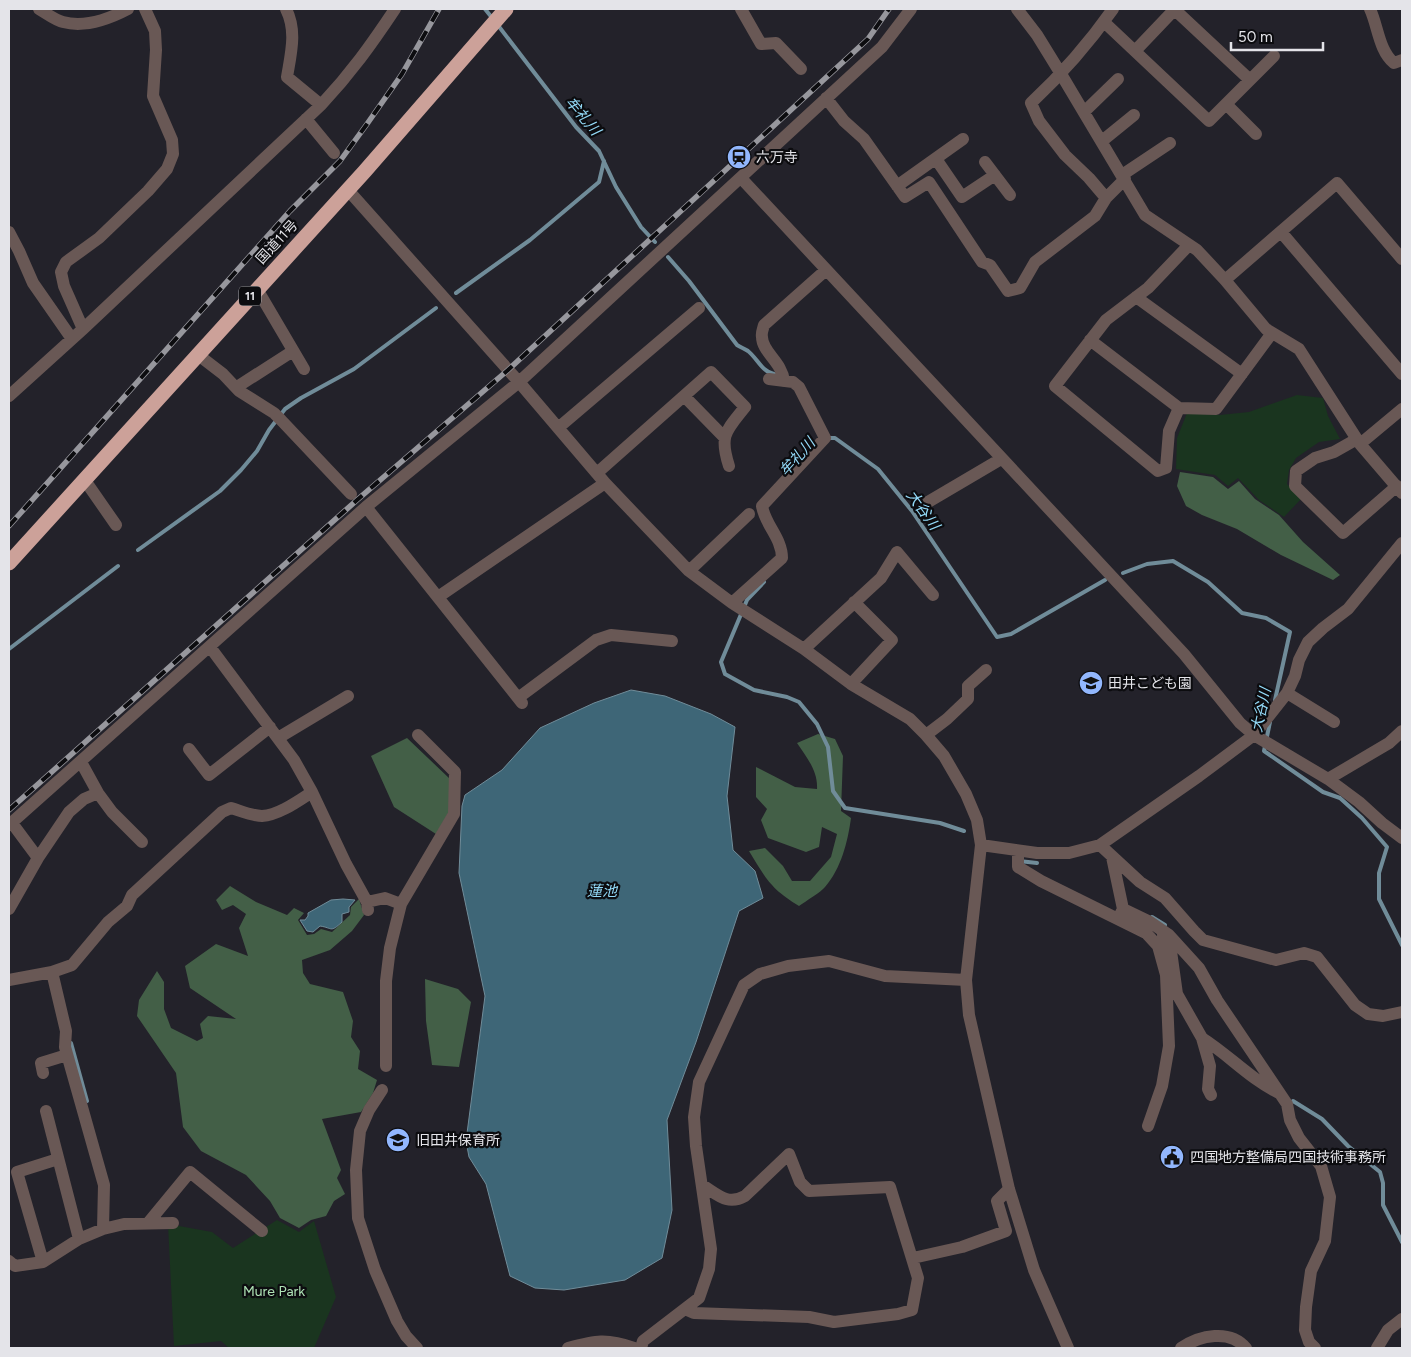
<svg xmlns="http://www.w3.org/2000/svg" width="1411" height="1357" font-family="Figtree,'Noto Sans JP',sans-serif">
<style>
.green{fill:#1a351f}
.forest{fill:#435f47}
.water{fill:#3e6677;stroke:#708c99}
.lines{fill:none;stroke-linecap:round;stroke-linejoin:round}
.stream{stroke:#708c99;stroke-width:4}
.minor{stroke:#695855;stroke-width:12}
.highway{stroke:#cca199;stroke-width:15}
.rail-casing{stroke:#97979d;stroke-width:5.5}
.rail{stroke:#0c0c0f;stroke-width:4;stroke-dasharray:11;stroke-linecap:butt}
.labels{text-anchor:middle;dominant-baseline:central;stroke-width:4.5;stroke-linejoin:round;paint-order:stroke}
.shield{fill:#0c0c0f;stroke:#a3a3a8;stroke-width:1}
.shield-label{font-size:12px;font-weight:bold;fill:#e4e4e9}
.poi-label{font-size:14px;fill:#e4e4e9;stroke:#0c0c0f;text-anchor:start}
.street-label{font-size:14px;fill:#e4e4e9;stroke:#0c0c0f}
.park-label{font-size:14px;fill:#aee2b5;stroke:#0c0c0f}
.water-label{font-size:15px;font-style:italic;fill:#93daf8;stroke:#0c0c0f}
</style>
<rect width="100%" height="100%" fill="#23222a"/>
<path class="green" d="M1297 395 1323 398 1328 416 1340 439 1319 442 1296 458 1289 470 1287 484 1301 499 1284 517 1259 500 1238 478 1228 486 1215 475 1176 469 1177 438 1187 413 1220 415 1249 412Z
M277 1220 299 1232 314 1221 336 1297 314 1348H229L221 1341 174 1346 168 1224 212 1232 233 1248Z"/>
<path class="forest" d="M1180 472 1213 477 1228 489 1239 481 1255 499 1279 515 1303 542 1340 575 1333 580 1281 555 1237 529 1202 515 1186 506 1177 486Z
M818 734 835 739 843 756 841 811 851 818C848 841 841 869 825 887 821 892 806 901 799 906 771 889 766 879 749 851L765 848 783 866 792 881H810L831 857 837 834 822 827 819 847 806 852 768 838 761 820 767 809 756 797V767L795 787 817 789C818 771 807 758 797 743Z
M407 738 450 779V810L436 834 394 807 371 756Z
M230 886 256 902 287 915 294 908 304 913 298 920 307 935 314 934 321 929 332 932 350 915 351 907 359 899 364 915 352 931 330 950 302 960 303 973 310 984 343 992 353 1021 351 1037 360 1051 358 1069 377 1080 373 1093 361 1112 322 1119 341 1170 337 1178 345 1194 334 1201 326 1216 311 1220 299 1228 280 1218 270 1201 246 1175 201 1151 183 1127 176 1073 137 1016 139 1000 157 971 164 982V1009L171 1028 197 1041 203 1038 200 1024 208 1016 236 1019 190 988 185 966 216 944 248 956 239 928 246 914 233 905 222 910 216 900Z
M425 979 458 989 471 1002 459 1067 432 1065 426 1021Z"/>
<path class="water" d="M631 690 665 696 711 714 735 727 727 796 733 850 755 871 763 898 739 911 696 1042 667 1120 672 1210 662 1258 625 1280 564 1290 535 1288 510 1276 486 1184 469 1157 466 1141 485 996 459 873 462 806 465 795 502 770 540 728 594 703Z
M343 899 355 900 349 907V912L342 914V922C330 933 333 928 320 926L313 932 307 931 300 920H305L308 916V913L331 900Z"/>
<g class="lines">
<path class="stream" d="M485 9 493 19
M497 24 576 127 599 151 616 187 641 227 655 242
M668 257 689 281 737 345C740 347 745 349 748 351 757 358 762 372 774 374
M456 293 530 240 599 182 604 161
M829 438H835L878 469 912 511 997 637 1011 634 1105 580
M138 550 220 491 241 470 257 451 269 430 285 409 301 398 354 369 436 308
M1123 573 1147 564 1173 561 1208 582 1242 613 1266 618 1290 632 1275 700
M764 582 747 600 721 662 725 674 754 690 787 697 799 702 817 724 828 747 833 791 845 808 940 823 964 831
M9 649 118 566
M1270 722 1264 751 1323 792 1340 798 1362 818 1387 847 1379 873V899L1402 945
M1019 861 1037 863
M1152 917 1165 925
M71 1043 87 1101
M1293 1101 1322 1119 1348 1146 1380 1172 1383 1183V1205L1402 1242"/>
<path class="minor" d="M39 9C46 13 55 20 63 22 85 28 109 19 128 9
M286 9C297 31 291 53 287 77L321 105
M741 9 761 44 776 43 801 69
M1017 9 1037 35 1061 74 1145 215 1197 250 1225 280 1266 329 1299 349 1360 444 1402 493
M1174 9 1250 80
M1370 9C1378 26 1379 51 1394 63L1402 60
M1104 22 1209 121 1274 56
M1135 51 1175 9
M826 98 844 121 864 139 905 197 929 182 982 262 990 265 1008 291 1020 288 1035 262 1095 216 1106 198 1125 179
M1226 104 1256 134
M1084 112 1118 79
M306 119 334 153
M1102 141 1134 115
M936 159 962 197 995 175
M985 162 1010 195
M1122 175 1170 143
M741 178 1184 654 1240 723 1254 735 1328 779 1359 802 1382 823 1402 838
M897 186 963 139
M348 190 519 382 605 483 689 571 732 603 804 649 851 684 910 719 926 735 944 756 966 794 977 820 981 845 966 980 969 1015 1009 1189 1034 1270 1068 1348
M1106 198 1089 178 1065 155 1039 121 1031 103C1062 74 1089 43 1113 9
M9 232 19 251 33 283 72 339
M1281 232 1402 374
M1225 280 1337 183 1402 259
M257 289 304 369
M1136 297 1242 374
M83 329 64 286 61 272 66 262 99 238 148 191 167 169 173 154 172 140 153 96 156 50 155 31 145 9
M1090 340 1179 408 1216 409 1272 333
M197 354 223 374 239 391 274 413 281 420 351 494
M784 381C782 362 762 352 762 337 761 333 763 329 764 325L826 270
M240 385 293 351
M9 396 83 329 321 105C351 73 371 45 395 9
M684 396 724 437
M1179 408 1169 431 1166 468 1158 471 1055 386 1106 320 1148 288 1189 245
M558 428 699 308
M1357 439 1334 452 1315 458 1296 471 1295 486 1343 533 1397 486
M1360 444 1402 409
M597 473 711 372 745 407C726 431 719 435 729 466
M84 479 116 525
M928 502 1001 459
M366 507 522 703
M689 571 749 514
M438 597 605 483
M732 603 782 558C782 538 765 525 762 506L825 438 799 387 793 382 769 379
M210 647 294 760 312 792 346 864 367 902 368 910
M804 649 881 578 897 552 933 595
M851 684 892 640 854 602
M1287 693 1334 722
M518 698 596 640 611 635 672 641
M926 735 947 719 968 699V686L986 670
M278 738 348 696
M189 749 209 775 270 727
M81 762 98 793 112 812 142 842
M1328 779 1389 743 1402 731
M12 823 38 858
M9 825 366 507 519 382 882 47 911 9
M981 845 1037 853H1069L1100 845 1199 776 1254 735 1287 693 1295 676 1299 660 1308 642 1323 628 1348 609 1402 543
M1100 845 1140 882 1165 898 1194 931 1203 940 1276 960 1304 953 1317 957 1355 1005 1368 1014 1383 1016 1402 1012
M1018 851V867L1041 881 1146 933 1158 946 1166 975 1169 1046 1162 1086 1148 1126
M1112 857 1123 909 1120 915
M367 902 385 898 401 904
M9 909 38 858 69 812 84 799 98 793
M1123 909 1150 922 1169 935 1199 968 1217 1000 1287 1104 1290 1120 1299 1138 1321 1166 1330 1197 1325 1241 1311 1271 1306 1307 1305 1330 1309 1342 1315 1348
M1163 935 1171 951 1177 994 1202 1038 1210 1066 1208 1089 1211 1095
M52 972 66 1031 65 1047 104 1185 103 1229
M9 980 52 972 72 965 108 922 127 906 132 895 222 812 231 808C241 811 252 816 262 816 279 815 298 801 312 792
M1202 1038C1229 1055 1250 1079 1279 1093
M386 1066V981L390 948 401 904 454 814 455 772 418 735
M43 1073 41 1063 67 1055
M382 1090 369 1110 360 1131 356 1170 358 1218 375 1270 397 1321 406 1336 417 1348
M46 1111 79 1239
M148 1223 190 1172 262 1231
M913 1258 962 1247 1006 1231 997 1201 1009 1189
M9 1261 15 1266 43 1262 79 1239 103 1229 124 1224 173 1223
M43 1262 17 1172 58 1159
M685 1309 694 1313 809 1317 834 1322 898 1314 912 1310 918 1278 890 1187 809 1191 800 1182 789 1154 745 1196C727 1206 717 1194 702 1185
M568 1348C595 1341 606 1338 634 1348
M641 1348 643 1341 699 1298 709 1269 711 1249 696 1146 694 1117 699 1082 744 985 760 974 788 966 829 961 885 976 966 980
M1181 1348C1200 1335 1230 1329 1246 1348
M1377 1348 1388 1330 1402 1319"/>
<path class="highway" d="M9 563 365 171 506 9"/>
<g class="rail-casing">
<path id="rail" d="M9 526 290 211 340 161 367 124 402 74 439 9
M9 810 357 500 508 370 868 39 889 9"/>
</g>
<use href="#rail" class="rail"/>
</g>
<defs>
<g id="station-disc" transform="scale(1.25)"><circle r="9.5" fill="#92b7fd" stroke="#0c0c0f"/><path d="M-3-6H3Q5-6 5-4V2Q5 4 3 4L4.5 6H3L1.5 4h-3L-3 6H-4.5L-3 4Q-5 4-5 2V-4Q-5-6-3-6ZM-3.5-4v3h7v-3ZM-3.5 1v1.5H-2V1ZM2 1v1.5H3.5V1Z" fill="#111"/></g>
<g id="school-disc" transform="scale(1.25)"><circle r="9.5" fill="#92b7fd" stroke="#0c0c0f"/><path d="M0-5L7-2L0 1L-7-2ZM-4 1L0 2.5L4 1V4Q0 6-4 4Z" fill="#111"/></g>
<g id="civic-disc" transform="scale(1.25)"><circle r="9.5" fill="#92b7fd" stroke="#0c0c0f"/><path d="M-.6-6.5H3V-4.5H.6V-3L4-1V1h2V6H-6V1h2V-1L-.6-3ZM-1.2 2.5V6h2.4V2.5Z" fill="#111"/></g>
</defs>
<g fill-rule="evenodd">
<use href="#station-disc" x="739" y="157"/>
<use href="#school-disc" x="1091" y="683"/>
<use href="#school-disc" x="398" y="1140"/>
<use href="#civic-disc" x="1172" y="1157"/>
</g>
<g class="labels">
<rect class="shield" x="239" y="286.5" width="22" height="19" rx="4"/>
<g class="shield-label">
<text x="250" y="296">11</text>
</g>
<g class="poi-label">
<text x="756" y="157">六万寺</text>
<text x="1108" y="683">田井こども園</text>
<text x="416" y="1140">旧田井保育所</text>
<text x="1190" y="1157">四国地方整備局四国技術事務所</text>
</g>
<g class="street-label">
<text transform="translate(277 242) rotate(-47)">国道11号</text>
</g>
<g class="park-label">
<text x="274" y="1291">Mure Park</text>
</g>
<g class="water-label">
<text transform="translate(583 116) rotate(50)">牟礼川</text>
<text transform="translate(797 457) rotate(-48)">牟礼川</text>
<text transform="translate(923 510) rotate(54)">大谷川</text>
<text transform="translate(1261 710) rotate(-78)">大谷川</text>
<text x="602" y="891">蓮池</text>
</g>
</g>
<rect width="1411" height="1357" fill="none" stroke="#e4e4e9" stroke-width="20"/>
<path d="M1231 42v8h92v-8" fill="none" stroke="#e4e4e9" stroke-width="2.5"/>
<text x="1238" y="42" font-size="15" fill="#e4e4e9" stroke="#0c0c0f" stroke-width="4" paint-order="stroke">50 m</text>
</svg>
